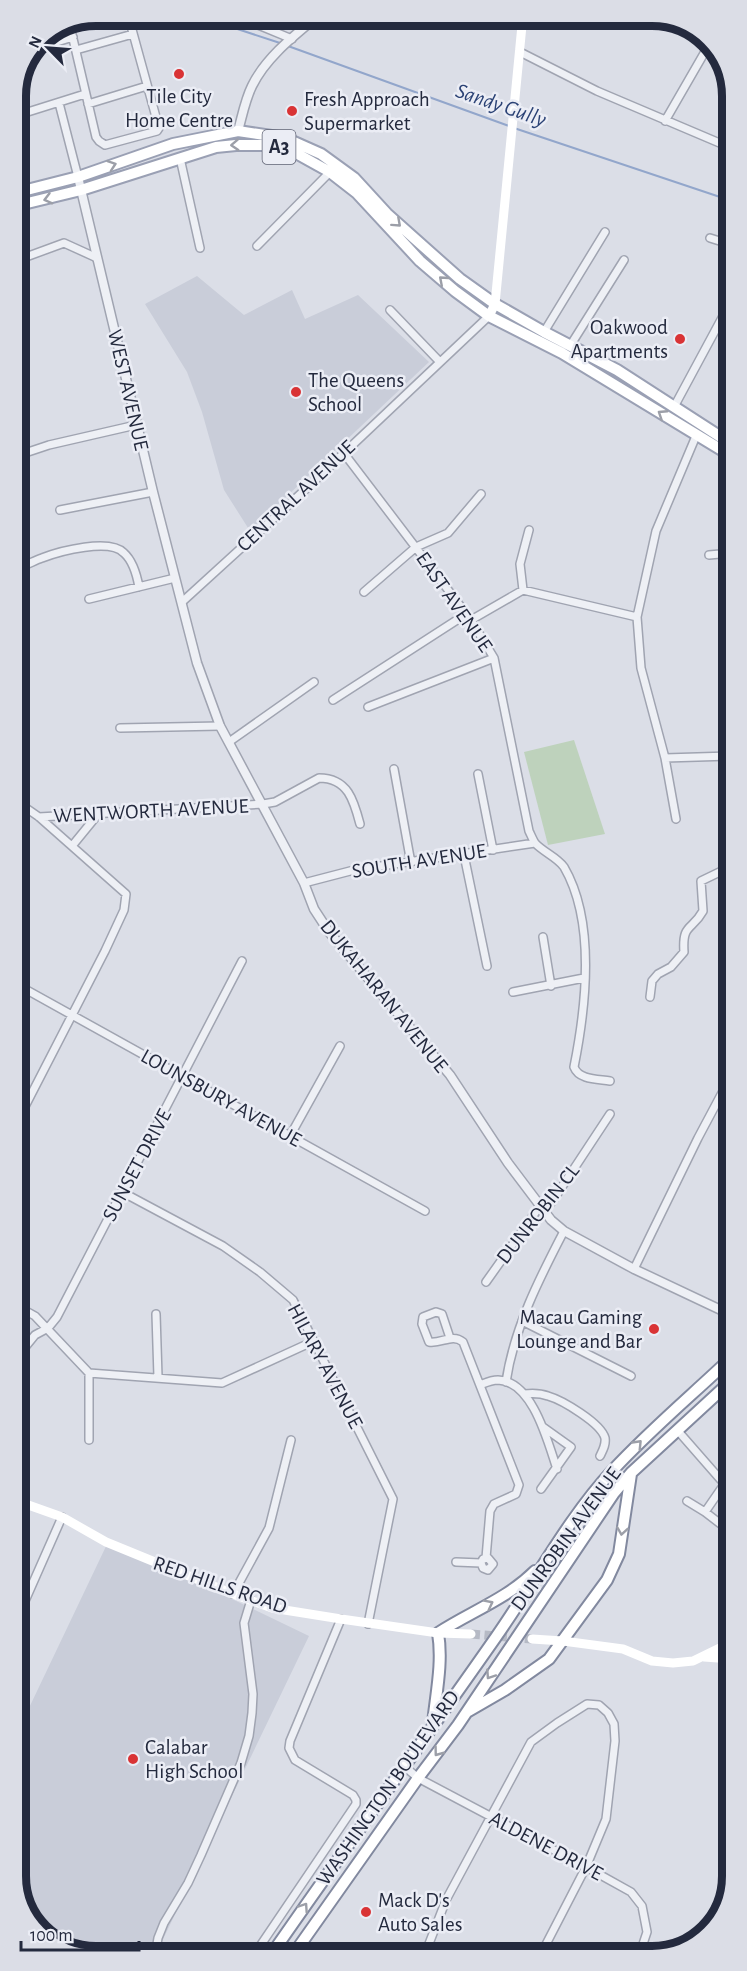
<svg xmlns="http://www.w3.org/2000/svg" width="747" height="1971" font-family="'Alegreya Sans',sans-serif">
<style>
.built{fill:#c9cdd9}
.green{fill:#bed2bc}
.lines{fill:none;stroke-linecap:round;stroke-linejoin:round}
.stream{stroke:#92a6cb;stroke-width:2}
.secondary-tunnel{stroke:#b6bac5;stroke-width:9;stroke-dasharray:9 4.5;stroke-linecap:butt}
.minor-casing{stroke:#a0a4b1;stroke-width:10}
.tertiary-casing{stroke:#a0a4b1;stroke-width:11}
.primary-casing{stroke:#9aa0b4;stroke-width:14}
.trunk-casing{stroke:#82899f;stroke-width:14}
.minor{stroke:#eef0f5;stroke-width:7}
.tertiary{stroke:#eef0f5;stroke-width:8}
.secondary{stroke:#fff;stroke-width:9}
.primary{stroke:#fff;stroke-width:10}
.trunk{stroke:#fff;stroke-width:10}
.oneway{stroke:#9c9fa8}
.poi-dot{fill:#d93335;stroke:#ebedf5;stroke-width:2}
.labels{text-anchor:middle;dominant-baseline:central;stroke-width:5;stroke-linejoin:round;paint-order:stroke}
.shield{fill:#ebedf5;stroke:#606475;stroke-width:1.5}
.shield-label{font-size:20px;font-weight:bold;fill:#242a3e}
.poi-label{font-size:21px;fill:#242a3e;stroke:#ebedf5;text-anchor:start}
.street-label{font-size:21px;fill:#242a3e;stroke:#ebedf5}
.water-label{font-size:22px;font-style:italic;fill:#2b4275;stroke:#ebedf5}
.rim{fill:none;stroke:#242a3e;stroke-width:8}
</style>
<rect width="100%" height="100%" fill="#dbdee7"/>
<path class="built" d="M197 276 244 315 292 290 305 319 358 295 429 362 250 531 224 490 202 412 187 372 145 304Z
M109 1540 309 1636 155 1956H90L46 1939 18 1897V1731Z"/>
<path class="green" d="M574 740 605 834 548 845 524 752Z"/>
<g class="lines">
<path class="stream" d="M195 15 280 43
M288 46 509 126
M514 128 729 200"/>
<path class="secondary-tunnel" d="M471 1634 532 1639"/>
<g class="minor-casing">
<path id="minor" d="M234 15 292 39
M70 26 96 137 99 141 105 145 157 131 159 128 128 15
M34 49 73 37
M76 50 133 34
M520 52 597 91 729 147
M59 103 78 177
M88 104 147 86
M15 116 85 94
M665 121 710 43
M180 158 200 248
M710 238 729 244
M257 246 330 172
M15 261 64 243 97 258
M15 283 25 312
M390 310 439 361
M544 332 605 232
M570 346 624 260
M674 407 730 303
M16 429 20 455
M343 452 471 620 494 658 529 831C531 835 533 840 535 843 543 852 557 857 564 867 596 922 586 1007 574 1067 579 1080 597 1079 610 1081
M16 456 49 445 136 425
M60 510 153 492
M709 555 720 554 730 543
M16 568C26 566 33 561 42 558 60 551 110 538 124 553 133 561 137 576 139 587
M523 590 520 564 529 530
M364 592 416 547 448 533 481 494
M89 599 175 578
M182 602 308 487 489 316
M333 700 460 618 471 620 523 590 637 617
M368 707 494 658
M120 728 220 726
M229 742 314 682
M665 758 730 756
M394 769 411 863
M478 774 493 850
M16 801 39 817 126 894 124 910 105 951 17 1122
M39 817 263 804 275 802 319 778C348 778 354 801 360 824
M676 819 665 758 641 668 637 617 656 531 696 436
M72 846 99 813
M464 855 487 966
M304 883 354 870 535 843
M543 937 551 986
M16 984 425 1211
M513 992 584 978
M650 997 652 981 658 974 671 967 684 952C682 923 692 931 703 911L701 881 730 867
M290 1136 340 1046
M122 1192 223 1246 260 1272 293 1300 393 1499 368 1624
M634 1269 698 1138 731 1076
M486 1282 540 1206 552 1202 610 1114
M17 1306 35 1316 89 1373 222 1383 314 1341
M156 1314 158 1377
M522 1321 631 1376
M450 1338 442 1314 436 1312 423 1317 422 1324 429 1342C442 1344 452 1333 463 1342L519 1485 516 1494 494 1504 490 1511 486 1558
M17 1357 35 1335 48 1328 57 1317 242 961
M89 1373V1440
M506 1382C514 1328 539 1279 564 1231
M480 1385C485 1383 491 1380 498 1380 533 1381 548 1443 557 1469
M524 1394C532 1393 540 1393 548 1396 562 1400 601 1423 605 1438 606 1445 603 1450 600 1456
M678 1431 720 1479 731 1489
M720 1479 731 1468
M541 1489 571 1447 543 1427
M687 1501 705 1512 725 1483
M705 1512 731 1532
M456 1562 481 1563 483 1559 488 1558 493 1564 488 1570 483 1568 481 1563
M233 1594 269 1528 291 1440
M17 1619 62 1517
M732 1669 724 1759 732 1796
M404 1766 418 1778 586 1867 631 1892 642 1906 647 1932 640 1953
M425 1954 446 1900 531 1742 557 1723 587 1704 599 1705 608 1713 614 1724 615 1741 606 1819 586 1867 541 1954
M254 1955 356 1804V1800L353 1795 295 1760 289 1748 290 1741 341 1619
M155 1956 158 1938 164 1923 188 1883 201 1855 241 1763 249 1736 252 1713 253 1694 244 1623 251 1600"/>
</g>
<g class="tertiary-casing">
<path id="tertiary" d="M238 131C242 117 245 100 252 86 266 57 295 35 319 15
M78 177 153 492 197 663 220 726 304 883 314 909 329 932 450 1075 508 1163 551 1220 564 1231 634 1269 723 1311 731 1317"/>
</g>
<g class="primary-casing">
<path id="primary" d="M15 193 78 177 173 144 238 131 285 138 321 154 354 178 387 214 460 279 495 304 544 332 617 370 730 443
M15 206 81 190 216 147 236 145H269L294 152 330 172 357 193 420 261 455 291 489 316 562 353 730 455"/>
</g>
<g class="trunk-casing">
<path id="trunk" d="M467 1712 505 1690 549 1659 607 1580 619 1554 631 1474
M433 1723C436 1694 443 1662 438 1633 470 1612 507 1599 535 1571
M271 1955C345 1848 422 1743 496 1637 534 1583 568 1518 613 1470 650 1430 692 1395 731 1358
M293 1955 418 1778 458 1725 614 1493 631 1473 731 1381"/>
</g>
<use href="#minor" class="minor"/>
<use href="#tertiary" class="tertiary"/>
<path class="secondary" d="M489 316 495 304 523 15
M17 1501 62 1517 106 1542 233 1594 272 1608 341 1619 438 1633 471 1634
M532 1639 563 1641 623 1649 652 1661 673 1663 693 1661 732 1642
M704 1657 732 1659"/>
<use href="#primary" class="primary"/>
<use href="#trunk" class="trunk"/>
</g>
<defs><path id="oneway-chevron" d="M-2-3.5L2.5 0L-2 3.5" fill="none" stroke-width="1.6" stroke-linecap="round" stroke-linejoin="round" transform="scale(1.5)"/></defs>
<g class="oneway">
<use href="#oneway-chevron" transform="translate(235 145) rotate(177)"/>
<use href="#oneway-chevron" transform="translate(112 165) rotate(-19)"/>
<use href="#oneway-chevron" transform="translate(48 199) rotate(165)"/>
<use href="#oneway-chevron" transform="translate(397 223) rotate(42)"/>
<use href="#oneway-chevron" transform="translate(443 280) rotate(-139)"/>
<use href="#oneway-chevron" transform="translate(662 414) rotate(-147)"/>
<use href="#oneway-chevron" transform="translate(638 1444) rotate(-46)"/>
<use href="#oneway-chevron" transform="translate(622 1531) rotate(99)"/>
<use href="#oneway-chevron" transform="translate(489 1604) rotate(-27)"/>
<use href="#oneway-chevron" transform="translate(490 1675) rotate(124)"/>
<use href="#oneway-chevron" transform="translate(438 1752) rotate(127)"/>
<use href="#oneway-chevron" transform="translate(304 1907) rotate(-56)"/>
</g>
<g class="poi-dot">
<circle cx="179" cy="74" r="6"/>
<circle cx="292" cy="111" r="6"/>
<circle cx="680" cy="339" r="6"/>
<circle cx="296" cy="392" r="6"/>
<circle cx="654" cy="1329" r="6"/>
<circle cx="133" cy="1759" r="6"/>
<circle cx="366" cy="1912" r="6"/>
</g>
<g class="labels">
<rect class="shield" x="262.5" y="130" width="33" height="34" rx="4.5"/>
<g class="shield-label">
<text x="279" y="147">A3</text>
</g>
<g class="poi-label">
<text x="179" y="96" text-anchor="middle">Tile City<tspan x="179" dy="24">Home Centre</tspan></text>
<text x="304" y="99">Fresh Approach<tspan x="304" dy="24">Supermarket</tspan></text>
<text x="668" y="327" text-anchor="end">Oakwood<tspan x="668" dy="24">Apartments</tspan></text>
<text x="308" y="380">The Queens<tspan x="308" dy="24">School</tspan></text>
<text x="642" y="1317" text-anchor="end">Macau Gaming<tspan x="642" dy="24">Lounge and Bar</tspan></text>
<text x="145" y="1747">Calabar<tspan x="145" dy="24">High School</tspan></text>
<text x="378" y="1900">Mack D's<tspan x="378" dy="24">Auto Sales</tspan></text>
</g>
<g class="street-label">
<text transform="translate(128 390) rotate(77)">WEST AVENUE</text>
<text transform="translate(296 496) rotate(-43)">CENTRAL AVENUE</text>
<text transform="translate(454 602) rotate(55)">EAST AVENUE</text>
<text transform="translate(151 811) rotate(-3)">WENTWORTH AVENUE</text>
<text transform="translate(419 861) rotate(-9)">SOUTH AVENUE</text>
<text transform="translate(384 996) rotate(51)">DUKAHARAN AVENUE</text>
<text transform="translate(221 1098) rotate(29)">LOUNSBURY AVENUE</text>
<text transform="translate(137 1165) rotate(-62)">SUNSET DRIVE</text>
<text transform="translate(538 1214) rotate(-52)">DUNROBIN CL</text>
<text transform="translate(325 1366) rotate(62)">HILARY AVENUE</text>
<text transform="translate(566 1539) rotate(-54)">DUNROBIN AVENUE</text>
<text transform="translate(220 1585) rotate(19)">RED HILLS ROAD</text>
<text transform="translate(388 1788) rotate(-55)">WASHINGTON BOULEVARD</text>
<text transform="translate(546 1846) rotate(28)">ALDENE DRIVE</text>
</g>
<g class="water-label">
<text transform="translate(501 105) rotate(19)">Sandy Gully</text>
</g>
</g>
<path d="M0 0H747V1971H0ZM96 26H652A70 70 0 0 1 722 96V1876A70 70 0 0 1 652 1946H96A70 70 0 0 1 26 1876V96A70 70 0 0 1 96 26Z" fill="#dbdde6" fill-rule="evenodd"/>
<path class="rim" d="M96 26H652A70 70 0 0 1 722 96V1876A70 70 0 0 1 652 1946H96A70 70 0 0 1 26 1876V96A70 70 0 0 1 96 26Z"/>
<g transform="translate(48 48) rotate(295)" stroke="#ebedf5" stroke-width="4.5" paint-order="stroke">
<path d="M0-4.5L10 22L0 15L-10 22Z" fill="#242a3e"/>
<text y="-9" font-size="16" font-weight="bold" text-anchor="middle" fill="#242a3e">N</text>
</g>
<path d="M21 1941v9h118v-9" fill="none" stroke="#242a3e" stroke-width="3"/>
<text x="30" y="1941" font-size="18" fill="#242a3e" stroke="#ebedf5" stroke-width="4.5" paint-order="stroke">100 m</text>
</svg>
